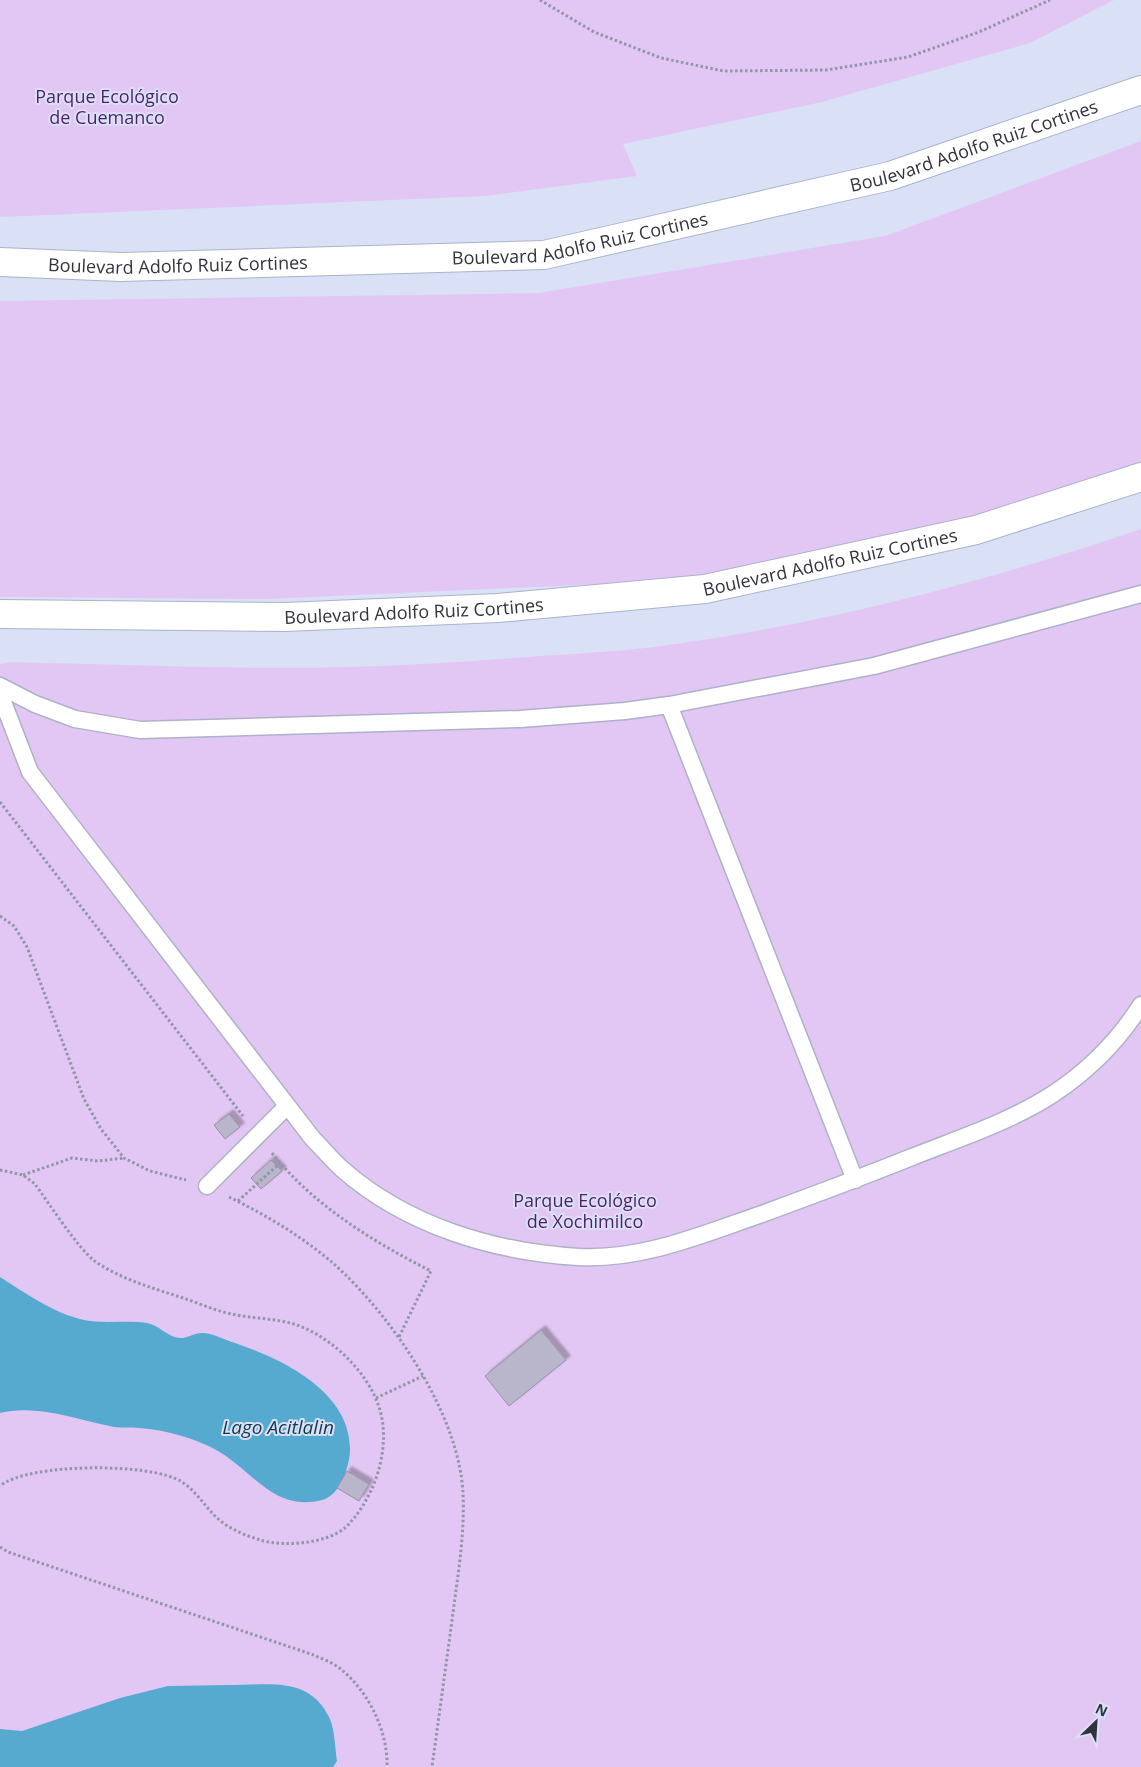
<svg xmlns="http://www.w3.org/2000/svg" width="1141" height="1767" font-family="'Open Sans',sans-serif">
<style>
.green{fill:#e2c7f4}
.water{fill:#56aad0}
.building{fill:#b9b6cc;stroke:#9592a7;filter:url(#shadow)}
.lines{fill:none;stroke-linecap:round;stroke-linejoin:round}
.lane-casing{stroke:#acb3c7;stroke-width:19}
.highway-casing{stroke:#acb3c7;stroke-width:30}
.path{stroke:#9196a6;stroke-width:3;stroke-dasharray:2.5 2.5;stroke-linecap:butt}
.lane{stroke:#fff;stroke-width:16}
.highway{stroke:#fff;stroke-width:28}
.labels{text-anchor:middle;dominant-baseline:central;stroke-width:4;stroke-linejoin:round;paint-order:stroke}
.park-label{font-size:18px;fill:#501f6a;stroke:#dae1f7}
.street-label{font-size:18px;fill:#31343c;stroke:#dae1f7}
.water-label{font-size:19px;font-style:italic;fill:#123849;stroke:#dae1f7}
</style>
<defs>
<filter id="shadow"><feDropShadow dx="4.5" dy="-4.5" stdDeviation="1" flood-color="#0004"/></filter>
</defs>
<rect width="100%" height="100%" fill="#dae1f7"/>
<path class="green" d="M0 0H1114L1030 43 822 102 623 144 637 176 485 196 2 217 0 216Z
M1141 141V463L1126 471 955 524 688 580 269 599 0 597V301L538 293 885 236Z
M1141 529V1767H0V664L11 662C122 664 234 670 345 667 410 666 475 661 540 656 590 653 640 650 689 642 842 619 995 579 1141 529Z"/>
<path class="water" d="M0 1277C27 1294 53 1313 84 1320 104 1324 126 1320 147 1323 159 1325 167 1337 180 1338 189 1338 195 1332 204 1333 214 1334 225 1340 235 1343 282 1359 350 1391 350 1449 350 1466 340 1496 322 1500 274 1512 254 1472 218 1451 195 1438 166 1430 139 1428 131 1427 123 1428 114 1427 77 1420 38 1404 0 1413Z
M231 1685C271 1685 310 1676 330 1719 335 1731 335 1749 337 1761L333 1767H0V1729L22 1731 120 1698 168 1686Z"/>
<path class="building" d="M229 1114 240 1127 225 1139 214 1125Z
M271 1160 282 1171 261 1189 251 1178Z
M541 1330 566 1360 509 1406 485 1376Z
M347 1471 369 1484 359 1501 337 1488Z"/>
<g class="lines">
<g class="lane-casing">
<path id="lane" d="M0 686 35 704 75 719 140 730 520 719 625 711 669 705 874 666 1141 594
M0 694 30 772 313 1139C323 1149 332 1160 342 1169 407 1226 494 1252 579 1257 642 1260 701 1235 759 1215 811 1196 862 1177 912 1157 960 1138 1010 1122 1053 1094 1088 1071 1118 1041 1141 1005
M669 705 855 1180
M207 1186 287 1106"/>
</g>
<g class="highway-casing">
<g id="highway">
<path id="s1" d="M0 262 121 267 544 255 890 176 1141 90"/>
<path id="s2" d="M0 614 285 617 498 608 705 589 976 530 1141 477"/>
</g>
</g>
<path class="path" d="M540 0 594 32 661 58 724 71 826 70 908 57 979 32 1050 0
M0 802 243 1116
M0 916 14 926 27 947 84 1099 101 1129 124 1158 150 1171 186 1180
M272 1153C312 1204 373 1242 431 1271L399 1337
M0 1170 23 1175 35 1184C49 1203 78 1249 96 1262 123 1280 153 1288 183 1298 199 1303 215 1311 232 1314 253 1319 276 1318 297 1325 333 1338 369 1373 380 1410 391 1449 375 1498 346 1527 327 1544 283 1547 260 1540 244 1535 227 1528 215 1516 204 1505 196 1491 182 1482 152 1462 27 1463 0 1486
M23 1175 72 1158 98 1161 124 1158
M229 1197C266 1215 303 1237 334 1264 392 1316 459 1414 463 1493 465 1533 458 1574 453 1613 446 1665 439 1716 432 1767
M238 1201 280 1163
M376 1398 423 1376
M0 1547 8 1552 311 1654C321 1658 334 1663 342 1670 369 1693 388 1731 387 1767"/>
<use href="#lane" class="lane"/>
<use href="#highway" class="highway"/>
</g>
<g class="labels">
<g class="park-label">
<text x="107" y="96">Parque Ecológico<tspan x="107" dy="21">de Cuemanco</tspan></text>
<text x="585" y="1200">Parque Ecológico<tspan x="585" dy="21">de Xochimilco</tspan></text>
</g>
<g class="street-label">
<text stroke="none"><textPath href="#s1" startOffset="988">Boulevard Adolfo Ruiz Cortines</textPath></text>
<text stroke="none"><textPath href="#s1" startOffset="582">Boulevard Adolfo Ruiz Cortines</textPath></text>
<text stroke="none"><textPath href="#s1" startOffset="178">Boulevard Adolfo Ruiz Cortines</textPath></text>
<text stroke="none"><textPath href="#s2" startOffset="834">Boulevard Adolfo Ruiz Cortines</textPath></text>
<text stroke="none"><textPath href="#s2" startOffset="414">Boulevard Adolfo Ruiz Cortines</textPath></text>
</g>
<g class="water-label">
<text x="278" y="1427">Lago Acitlalin</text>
</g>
</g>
<g transform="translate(1096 1722) rotate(25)" stroke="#dae1f7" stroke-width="4" paint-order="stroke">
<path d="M0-4L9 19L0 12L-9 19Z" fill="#31343c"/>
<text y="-8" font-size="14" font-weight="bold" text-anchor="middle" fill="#31343c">N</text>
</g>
</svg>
